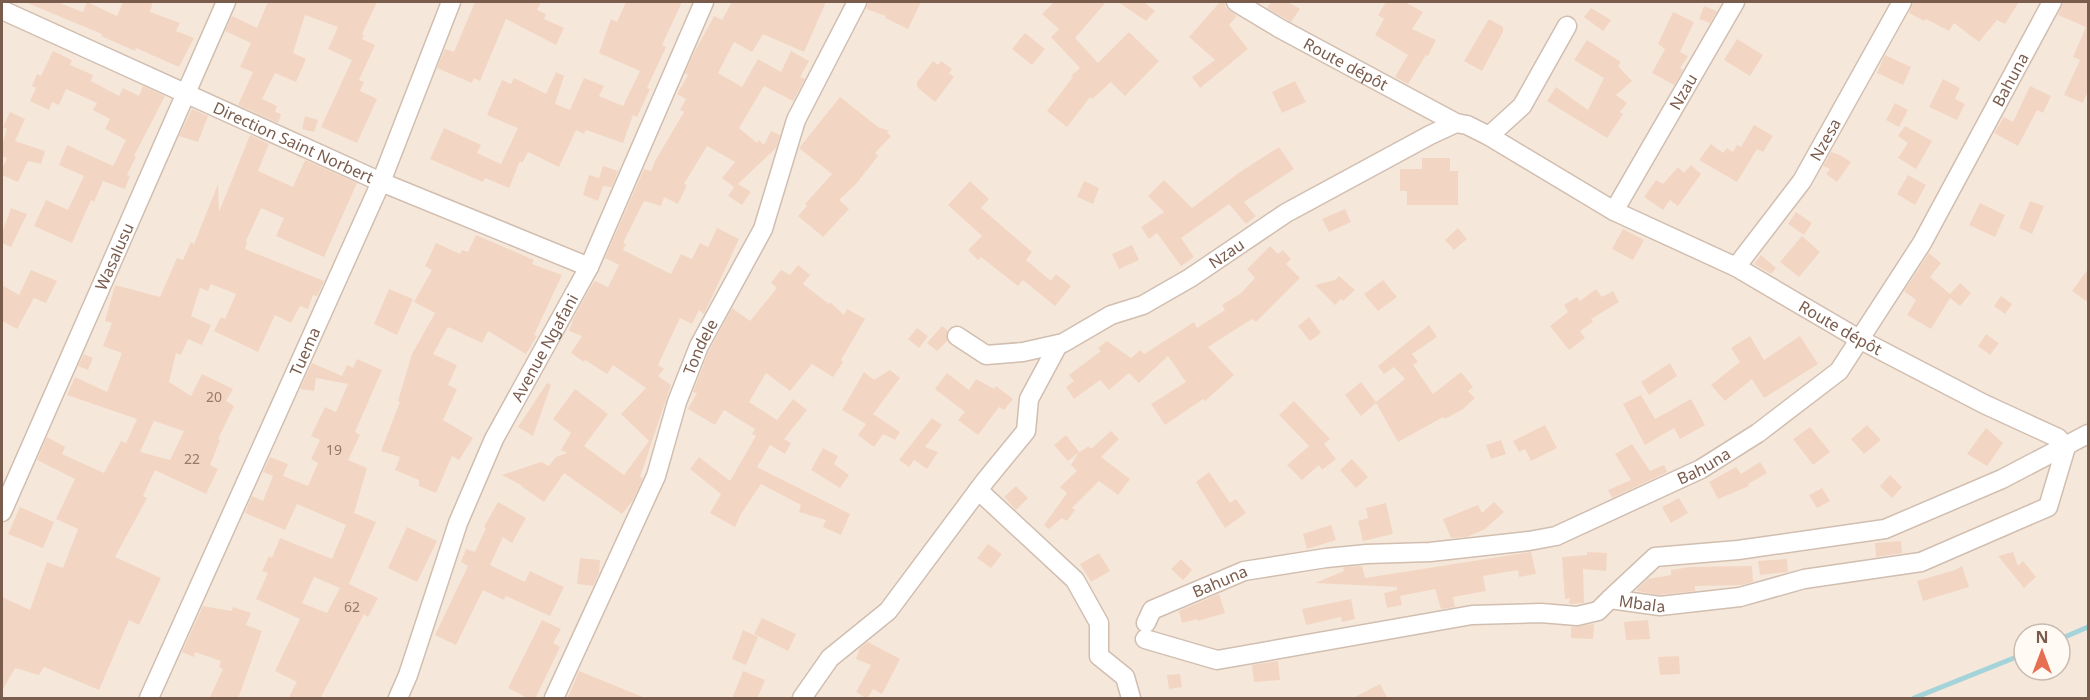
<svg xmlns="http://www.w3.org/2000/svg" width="2090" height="700" font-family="'Noto Sans',sans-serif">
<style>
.residential{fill:#f5e8da;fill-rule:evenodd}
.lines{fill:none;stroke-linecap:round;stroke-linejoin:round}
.stream{stroke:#a5d3da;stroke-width:5}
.building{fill:#f3d5c3;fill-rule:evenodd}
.minor-casing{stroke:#d1beb0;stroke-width:21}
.minor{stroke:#fff;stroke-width:18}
.labels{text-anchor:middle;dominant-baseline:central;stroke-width:4.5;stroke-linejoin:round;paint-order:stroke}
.number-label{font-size:14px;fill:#987a6a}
.street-label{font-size:16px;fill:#7a5c4d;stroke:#fffaf3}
</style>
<rect width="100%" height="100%" fill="#fdf6ec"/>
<path class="residential" d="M2 2H2088V698H2ZM2024 634H2060V670H2024Z"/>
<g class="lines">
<path class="stream" d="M2060 639 2088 627
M1914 698 2024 654"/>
</g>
<path class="building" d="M25 2H57L83 12 87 2 117 16 123 2H153L150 12 180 23 176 31 194 38 179 67 136 48 135 51 101 36 102 34Z
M268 2H377L362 34 364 35 362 39 375 45 359 80 364 82 360 91 377 99 357 143 321 127 352 60 328 49 338 27 305 15 293 53 306 59 296 82 275 73 262 99 277 106 275 112 281 114 278 123 238 105 253 72 240 67 251 43 225 31 232 16 257 28Z
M475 2H541L537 10 546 14 544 19 564 28 556 45 506 19 480 81 474 78 472 83 437 68 445 49 454 52Z
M626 2H682L662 45 666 47 647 88 650 89 637 117 633 115 623 143 586 130 584 134 576 130 559 167 528 152 522 163 520 161 509 188 485 178 483 182 430 159 444 128 481 145 477 153 501 164 518 128 487 115 502 80 511 84 514 78 546 94 556 72 564 76 555 104 570 110 584 78 604 86 599 96 623 106 640 71 599 53 611 19 617 22Z
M732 2H826L804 52 763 34 752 52 734 42 718 73 742 87 758 59 781 72 791 51 809 61 800 77 805 79 793 101 764 86 739 128 757 143 759 140 764 145 771 131 780 135 776 148 738 184 751 192 742 205 728 196 734 187 722 178 735 162 707 146 684 184 687 185 678 204 664 197 661 206 644 201 623 243 626 244 623 250 671 274 681 254 692 259 700 243 708 247 717 228 739 239 704 314 699 310 692 324 680 318 658 365 664 369 658 376 671 385 640 477 643 478 633 500 622 514 564 473 544 502 521 486V485L502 475 541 462 549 466 556 457 567 453 561 450 571 433 553 419 575 389 608 414 584 446 624 475 649 441 621 414 646 388 613 365 607 374 585 360 584 362 571 353 582 336 569 331 574 317 592 285 595 281 608 287 619 265 605 258 644 169 651 171 655 161 684 112 680 110 686 99 677 94 688 75 685 73 694 53 714 16 722 20Z
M868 2H921L908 29 885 18 886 16 866 9Z
M1054 2H1106L1075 38 1098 63 1129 32 1159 61 1125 96 1111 82 1092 99 1090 97 1067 127 1047 111 1073 77 1071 76 1080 68 1051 37 1059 29 1042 14Z
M1118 2H1144L1155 11 1146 21Z
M1220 2H1224L1226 8 1237 16 1229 25 1248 49 1200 88 1192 77 1215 60 1189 37Z
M1271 2H1288L1300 9 1291 22 1267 8Z
M1386 2H1405L1423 12 1412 29 1436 40 1428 56 1426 55 1408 84 1395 77 1408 55 1375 35 1384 19 1378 15Z
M1913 2H2019L2005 24 1997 20 1979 42 1954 23 1949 31 1926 19 1924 21 1909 13Z
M2063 2H2088V90L2083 103 2064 95 2080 60 2073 57 2086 27 2058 15Z
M1704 6 1717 11 1710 23 1699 19Z
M1591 8 1611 20 1603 31 1584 17Z
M1673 12 1694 22 1680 52 1688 56 1680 68 1683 70 1674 85 1652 73 1665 49 1658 44Z
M1489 19 1503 27V32L1482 71 1464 61Z
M1025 33 1045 49 1032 65 1012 49Z
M1737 39 1763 55 1750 76 1724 60Z
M1587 40 1621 62 1618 66 1632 81 1616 95 1627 103 1620 112 1623 114 1607 138 1547 101 1556 87 1588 110 1604 78 1574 60Z
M53 51 72 60 70 65 93 75 91 81 119 96 123 88 139 96 143 86 165 96 134 156 136 157 127 175 130 176 125 189 103 181 94 202 91 200 72 243 34 226 46 200 68 210 84 176 59 165 67 145 113 166 126 140 105 129 110 119 93 110 97 103 66 89 59 105 52 102 49 110 30 101 36 88 32 86 37 74 41 76Z
M1885 55 1911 67 1903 85 1877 73Z
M933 61 938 65 941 61 952 69 949 73 954 77 935 102 917 87V82Z
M1943 79 1960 88 1955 99 1965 104 1957 120 1929 107Z
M1295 81 1306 102 1282 113 1272 92Z
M2030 86 2051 96 2043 113 2037 110 2018 146 1994 133 2004 117 2013 122Z
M840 97 878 127 889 131 887 133 891 136 875 153 878 156 856 184 839 200 849 209 823 237 798 216 807 206 805 204 832 174 799 148Z
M1895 103 1908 110 1899 127 1886 120Z
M192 109 208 116 198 142 179 136Z
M10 112 25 119 15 141 45 151 41 164 28 161 18 182 2 175V169L7 158 2 156V145L7 129 3 127Z
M305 116 318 120 314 132 302 129Z
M1754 125 1773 136 1763 152 1757 149 1737 182 1699 160 1711 144 1723 153 1727 148 1733 152 1737 145 1741 147Z
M1905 126 1932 141 1916 169 1898 158 1908 143 1898 136Z
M250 135 269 144 258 171 293 187 305 160 357 183 324 257 276 236 284 218 261 208 246 241 247 242 245 249 324 281 317 296 313 295 308 309 300 306 291 323 275 315 258 352 214 331 221 317 225 319 236 294 211 284 208 291 200 288 191 316 211 325 202 345 188 339 181 355 176 353 169 382 191 396 202 374 233 389 226 401 234 406 218 439 220 440 210 465 218 469 206 494 155 470 143 496 147 498 115 557 161 578 139 625 129 620 99 690 44 667 39 675 15 668 2 691V597L30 610 47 562 63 568 78 529 56 519 75 479 37 460 47 437 65 447 62 454 104 473 121 441 126 443 137 419 67 395 75 377 107 392 122 353 103 346 112 323 105 321 115 285 160 297 177 258 183 260 191 242 194 244 218 184 219 212ZM154 421 184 431 170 460 140 452Z
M1279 147 1294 169 1244 202 1256 216 1246 224 1229 204 1181 238 1194 257 1181 266 1157 233 1149 239 1141 227 1164 212 1148 196 1164 180 1192 208 1240 172Z
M1831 152 1840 155 1851 162 1837 182 1826 174 1830 169 1823 166Z
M1422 158H1450V171H1458V205H1407V191H1400V169H1422Z
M1691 165 1701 174 1678 206 1670 200 1663 210 1644 197 1656 180 1663 184 1678 167 1684 173Z
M603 166 618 171 612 187 603 186 598 201 583 195 589 175 599 178Z
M1908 175 1926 185 1915 205 1897 194Z
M970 181 989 199 981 208 1032 252 1026 260 1051 281 1056 274 1071 286 1055 306 1023 280 1018 286 981 257 978 260 968 250 982 236 948 205Z
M1084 181 1099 188 1093 204 1077 197Z
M2030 201 2044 206 2032 234 2019 228Z
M1980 203 2005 215 1995 237 1969 225Z
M11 208 27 214 11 247 2 243V233Z
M1345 209 1351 222 1329 232 1322 219Z
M1796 212 1812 223 1804 235 1788 224Z
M1458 228 1467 239 1454 250 1445 240Z
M1623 229 1644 240 1633 260 1612 249Z
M476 235 534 260 532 264 562 275 534 335 537 336 526 354 488 331 482 343 448 327 433 354 457 365 448 385 457 389 443 420 473 438 459 460 452 456 436 493 419 486V480L395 470 400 457 381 451 400 402 398 401 412 354 435 313 414 302 432 270 425 266 436 243 460 254 462 250 468 252Z
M1802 236 1820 252 1799 277 1780 262Z
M1132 245 1139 260 1119 269 1112 254Z
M1270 246 1278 254 1283 250 1291 259 1286 264 1300 278 1256 322 1252 319 1208 347 1234 375 1205 401 1203 399 1165 425 1151 404 1186 382 1168 356 1139 383 1129 373 1109 390 1100 380 1074 399 1066 387 1074 381 1069 375 1101 351 1098 348 1107 341 1131 358 1140 350 1144 354 1194 322 1197 328 1225 310 1222 305 1241 293 1255 278 1247 269Z
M1929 253 1941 263 1930 277 1950 294 1960 283 1971 293 1960 306 1950 298 1931 329 1907 315 1916 300 1904 291Z
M1761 255 1776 268 1771 274 1754 264Z
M798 265 810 275 803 284 829 304 830 302 844 315 847 309 865 319 841 360 843 362 833 377 812 364 790 391 766 373 749 402 777 420 793 399 807 410 784 439 791 443 785 454 770 445 757 467 850 514 841 535 823 527 826 520 799 512 801 505 761 484 741 514 735 527 710 513 721 494 690 469 699 457 730 481 756 436 752 434 755 429 724 410 715 425 688 409 697 393 693 392 709 351 732 308 750 321 777 288 771 283 781 270 790 275Z
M2088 269V302L2072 291Z
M31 270 57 281 46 303 34 298 17 329 2 321V285L19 295Z
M1339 276 1355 290 1343 301 1341 299 1335 305 1315 285 1335 280Z
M1383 280 1397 297 1378 311 1364 294Z
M389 289 413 299 397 335 374 324Z
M1596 289 1602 297 1613 291 1619 302 1591 319 1593 322 1580 331 1585 338 1569 350 1550 326 1568 312 1564 305 1577 297 1580 301Z
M2001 296 2012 304 2005 314 1994 306Z
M1309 317 1321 333 1310 341 1298 326Z
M1429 325 1437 337 1412 354 1418 362 1413 365 1433 394 1461 372 1473 387 1468 391 1475 398 1463 409 1445 419 1443 417 1398 442 1376 403 1361 416 1345 395 1361 382 1376 402 1405 379 1394 367 1384 374 1378 366Z
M942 326 947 330V341L937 351 927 343Z
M917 328 928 336 919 348 908 339Z
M1986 334 1999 343 1990 355 1978 346Z
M1750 336 1764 360 1800 336 1818 364 1764 398 1752 379 1725 401 1711 385 1740 362 1731 348Z
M84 354 93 358 88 370 78 366Z
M357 359 382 370 355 432 360 435 348 460 367 468 354 513 376 522 349 584 378 598 368 617 364 614 320 699H288L297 682 275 671 300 619 256 599 268 573 262 571 269 556 272 558 280 538 332 559 346 525 297 504 285 530 245 513 252 496 263 501 273 476 263 472 270 457 288 464 283 476 308 486 318 463 311 459 320 440 311 436 325 407 336 412 348 384 316 378 314 391 300 389 312 363 342 376 347 365 353 368ZM314 577 340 588 327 613 302 603Z
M1670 363 1677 376 1649 395 1641 382Z
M890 370 900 378 873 414 900 432 895 440 883 434 874 447 858 435 866 424 842 410 864 372 874 380Z
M947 373 969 390 976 379 994 389 996 386 1013 399 1004 410 999 407 978 435 958 420 965 412 935 389Z
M547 383 551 385 533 436 518 427Z
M1641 395 1655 419 1691 399 1705 425 1680 439 1674 428 1645 445 1623 404Z
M1294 401 1330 439 1324 444 1336 459 1322 470 1319 465 1302 480 1287 465 1309 446 1279 415Z
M932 418 942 425 925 447 938 452 927 469 914 460 909 467 899 460Z
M1545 425 1557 448 1531 461 1525 449 1519 452 1513 441Z
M1867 425 1881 440 1864 454 1851 439Z
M1810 427 1830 452 1813 465 1793 439Z
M1986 428 2003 443 1987 466 1967 454Z
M1111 431 1119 439 1101 457 1130 479 1118 495 1099 481 1072 508 1075 510 1067 521 1062 518 1049 529 1044 525 1067 493 1060 487 1077 471 1071 465 1078 453 1089 446 1091 449Z
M1066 435 1079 452 1068 461 1054 445Z
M1501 440 1506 454 1491 459 1486 445Z
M1632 444 1650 471 1664 465 1667 472 1612 498 1608 490 1631 480 1615 454Z
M823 448 838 456 834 464 849 475 840 488 811 470Z
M1352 459 1368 477 1356 488 1340 470Z
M1760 462 1767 473 1748 484 1749 486 1718 499 1709 482 1736 467 1741 474Z
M1209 472 1230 503 1236 499 1246 513 1225 528 1196 482Z
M1890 475 1902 487 1892 498 1880 486Z
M1016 486 1028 498 1016 510 1004 497Z
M1822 488 1830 501 1817 508 1809 495Z
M1679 498 1688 513 1671 523 1662 507Z
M498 502 526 518 512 543 503 537 490 565 525 582 530 571 564 587 550 616 506 596 504 600 483 590 456 645 435 635 468 566 461 562 466 549 475 552 486 528 484 527Z
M1494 502 1504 512 1485 529 1467 537 1451 538 1443 519 1478 505 1482 513Z
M1386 503 1393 534 1363 541 1358 521 1368 518 1366 508Z
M20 507 54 522 43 548 8 534Z
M1331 525 1336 540 1307 549 1303 534Z
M407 527 437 541 417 582 388 568Z
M1901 541 1902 553 1876 557 1875 543Z
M988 544 1002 554 991 568 977 558Z
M1531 552 1536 574 1519 577 1518 570 1483 576 1486 591 1453 597 1455 607 1441 609 1435 589 1400 596 1402 605 1387 608 1384 593 1397 590V587L1315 583 1344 571 1343 568 1345 567 1362 566 1365 578Z
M1587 552 1607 553 1606 571 1583 569 1584 603 1569 604 1570 598 1565 599 1562 557 1587 555Z
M2013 552 2018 566 2023 561 2036 577 2024 588 1998 556Z
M1099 553 1110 571 1091 582 1080 564Z
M580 558 600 560 599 573 593 586 577 584Z
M1181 559 1192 570 1183 580 1171 569Z
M1787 559 1788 572 1760 575 1758 561Z
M1752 566 1753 582 1742 585 1695 586V591L1659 595 1637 591V589L1648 579 1671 575V570L1690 567Z
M1962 566 1969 587 1923 601 1917 581 1955 570Z
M1219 594 1225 613 1198 621 1197 619 1182 623 1179 611Z
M1351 599 1355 619 1342 622 1341 617 1306 625 1302 609Z
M203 606 232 611 233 607 251 613 246 625 262 631 238 699H209L223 669 219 667 221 661 195 652 194 657 182 652Z
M762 618 796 634 788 651 754 634Z
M542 620 561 629 553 643 560 647 535 699H529L508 688Z
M1648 620 1650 639 1626 640 1624 622Z
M1594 624 1593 639 1571 638V627Z
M743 630 758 637 746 665 732 659Z
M868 642 900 659 882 694 873 689 867 699 856 692 871 665 856 659 860 648Z
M1679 656 1680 674 1660 675 1658 657Z
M1278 661 1280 680 1254 682 1252 665Z
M579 671 645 698V699H567Z
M743 671 765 680 757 699H732Z
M1180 674 1182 687 1169 689 1167 675Z
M1380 684 1388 699H1351Z"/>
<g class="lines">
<g class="minor-casing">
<g id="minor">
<path id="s1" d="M1236 2 1279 28 1456 123"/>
<path id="s2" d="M2 10 381 182 589 267"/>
<path d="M1489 136 1522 106 1567 26"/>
<path id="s3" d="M1614 211 1736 267 1859 339 1984 404 2058 438 2066 447"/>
<path id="s4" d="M1736 267 1802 181 1902 2"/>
<path id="s5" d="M957 336 986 355 1023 352 1063 343 1111 315 1143 305 1190 278 1286 213 1430 135 1456 123 1467 125 1489 136 1614 211 1735 2"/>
<path d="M978 490 1075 580 1099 623V656L1125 677 1131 698"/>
<path id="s6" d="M2 512 226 2"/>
<path d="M1610 599 1655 557 1738 550 1885 529 2002 479 2088 434"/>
<path id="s7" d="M1146 623 1152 610 1244 571 1326 558 1367 554 1430 552 1529 541 1556 536 1701 469 1758 433 1839 371 1922 243 2052 2"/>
<path id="s8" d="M1145 639 1217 660 1472 615 1541 613 1577 616 1598 611 1610 599 1660 606 1740 597 1804 579 1921 562 2048 507 2066 447"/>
<path id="s9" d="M149 698 381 182 451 2"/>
<path id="s10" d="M398 698 408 675 458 523 494 439 589 267 704 2"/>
<path id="s11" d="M554 698 656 476 677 402 699 346 763 229 796 120 857 2"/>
<path d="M802 698 830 658 888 611 985 481 1026 431 1029 399 1058 345"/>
</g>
</g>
<use href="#minor" class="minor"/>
</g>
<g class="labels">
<g class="number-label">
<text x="214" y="396">20</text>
<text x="334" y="449">19</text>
<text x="192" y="458">22</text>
<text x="352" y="606">62</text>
</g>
<g class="street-label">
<text stroke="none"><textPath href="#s1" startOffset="126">Route dépôt</textPath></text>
<text stroke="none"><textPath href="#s7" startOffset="1096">Bahuna</textPath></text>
<text stroke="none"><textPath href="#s5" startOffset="884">Nzau</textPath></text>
<text stroke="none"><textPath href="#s4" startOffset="156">Nzesa</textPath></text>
<text stroke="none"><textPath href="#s2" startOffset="320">Direction Saint Norbert</textPath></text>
<text stroke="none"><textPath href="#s5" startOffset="300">Nzau</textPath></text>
<text stroke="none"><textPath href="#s6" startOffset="279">Wasalusu</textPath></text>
<text stroke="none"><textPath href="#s3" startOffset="255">Route dépôt</textPath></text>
<text stroke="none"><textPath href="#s10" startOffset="381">Avenue Ngafani</textPath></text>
<text stroke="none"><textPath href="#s11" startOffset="381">Tondele</textPath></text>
<text stroke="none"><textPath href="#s9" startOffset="380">Tuema</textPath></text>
<text stroke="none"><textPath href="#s7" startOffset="592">Bahuna</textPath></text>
<text stroke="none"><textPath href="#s7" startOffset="88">Bahuna</textPath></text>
<text stroke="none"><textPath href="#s8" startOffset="510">Mbala</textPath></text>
</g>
</g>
<rect width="2090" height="700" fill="none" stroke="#7a5c4d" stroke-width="6"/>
<g transform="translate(2042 652)"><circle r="28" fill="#fffaf3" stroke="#cabbb1" stroke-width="1.5"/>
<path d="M0-4.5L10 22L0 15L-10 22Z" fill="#e76f51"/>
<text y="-9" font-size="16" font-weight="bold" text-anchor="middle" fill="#7a5c4d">N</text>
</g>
</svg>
